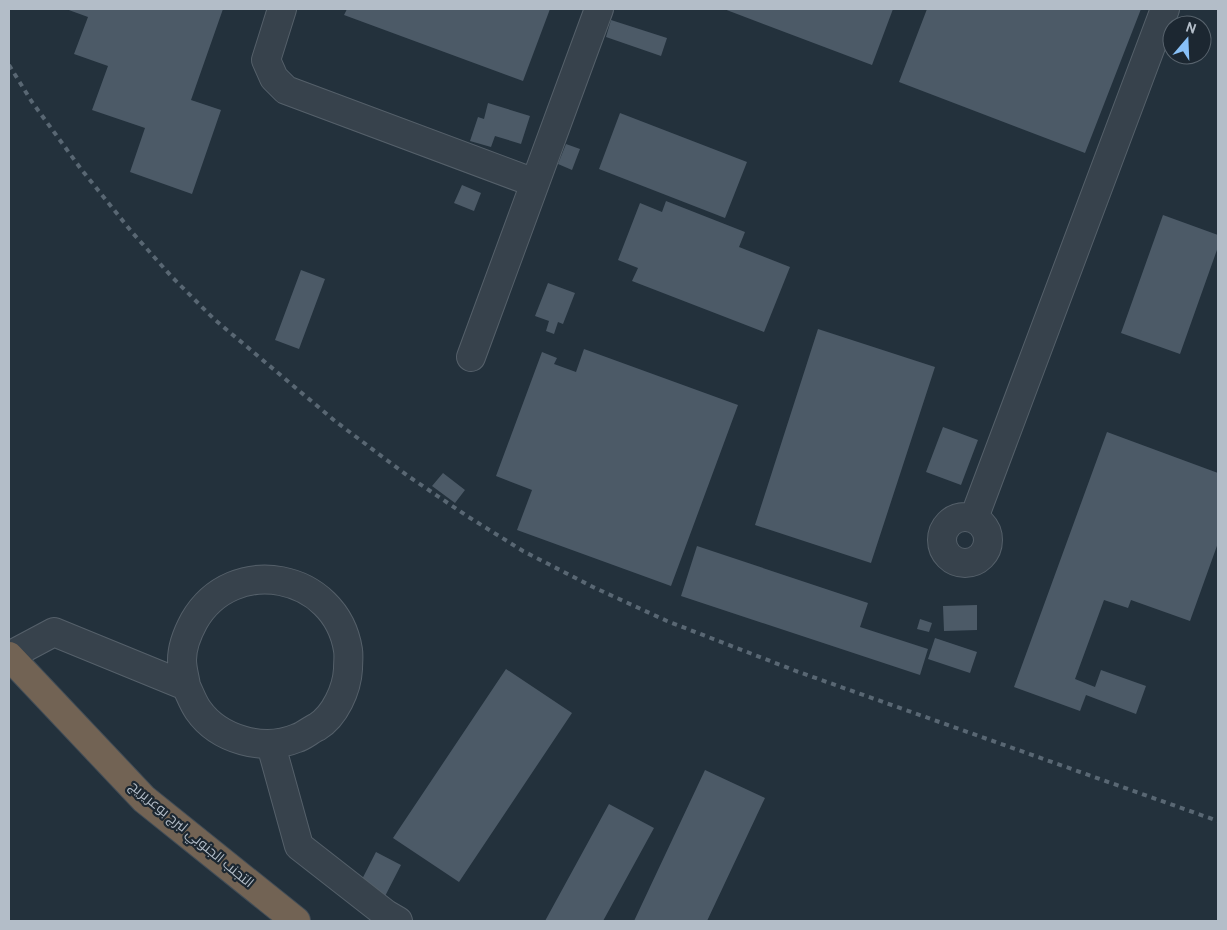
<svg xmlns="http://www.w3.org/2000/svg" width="1227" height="930" font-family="Overpass,Cairo,sans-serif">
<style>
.building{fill:#4c5a67}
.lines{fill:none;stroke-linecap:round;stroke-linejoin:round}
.minor-casing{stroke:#55606a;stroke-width:30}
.highway-casing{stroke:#424d57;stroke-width:30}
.minor{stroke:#37424c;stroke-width:28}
.highway{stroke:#726354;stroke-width:28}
.rail{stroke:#596773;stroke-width:4;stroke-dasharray:5 5;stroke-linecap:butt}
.labels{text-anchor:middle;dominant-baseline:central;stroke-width:4.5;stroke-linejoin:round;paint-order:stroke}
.street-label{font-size:14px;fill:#b3bdc8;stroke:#1c2731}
</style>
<rect width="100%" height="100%" fill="#23313c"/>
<path class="building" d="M66 9H223L191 100 221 110 192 194 130 172 145 128 92 110 108 66 74 54 88 17Z
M347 9H550L523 81 344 15Z
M724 9H893L872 65Z
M927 9H1141L1085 153 899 82Z
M611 20 667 38 661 56 606 37Z
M488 103 530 116 521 144 495 136 491 147 470 141 478 117 484 119Z
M620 113 747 162 725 218 599 169Z
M566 144 580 149 572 170 558 164Z
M462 185 481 193 474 211 454 203Z
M666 201 745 232 739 247 790 267 764 332 632 281 638 268 618 260 640 203 662 212Z
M1163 215 1218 235V247L1180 354 1121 333Z
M301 270 325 279 299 349 275 340Z
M548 283 575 293 563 324 558 322 554 334 546 331 549 321 535 316Z
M818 329 935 367 871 563 755 525Z
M584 349 738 405 671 586 517 530 532 490 496 476 542 352 557 358 554 364 576 372Z
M943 427 978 440 961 485 926 472Z
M1107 432 1218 473V543L1190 621 1131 600 1128 608 1104 600 1075 679 1095 687 1101 670 1146 686 1136 714 1086 695 1080 711 1014 687Z
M443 473 465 490 455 503 432 486Z
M697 546 868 603 860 627 928 649 920 675 681 596Z
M977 605V630L944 631 943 606Z
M920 619 932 623 929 632 917 629Z
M935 638 977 652 970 673 928 659Z
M506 669 572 713 459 882 393 838Z
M705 770 765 798 707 921H634Z
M609 804 654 828 603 921H545Z
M376 852 401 865 381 904 356 891Z"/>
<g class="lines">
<g class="minor-casing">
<path id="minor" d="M282 9 266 60 274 78 286 90 535 183
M471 357 599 9
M942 540a23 23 0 1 1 46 0a23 23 0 1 1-46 0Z
M974 518 1165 9
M9 656 54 632 186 686C190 694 193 703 198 710 219 740 264 752 297 738 304 736 310 730 317 727 335 716 347 689 348 669 348 663 349 656 348 650 336 573 233 553 194 621 188 632 182 646 182 660 182 669 185 678 186 686
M271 745 299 846 386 914 398 921"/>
</g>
<g class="highway-casing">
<path id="highway" d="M9 656 144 799 296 921"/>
</g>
<use href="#minor" class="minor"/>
<use href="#highway" class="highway"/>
<path class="rail" d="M9 65 32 102 81 169 131 231 171 276 214 319 335 421 408 476 467 516 523 551 593 587 667 621 796 671 1218 821"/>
</g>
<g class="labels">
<g class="street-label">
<text transform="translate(191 835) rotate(40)">التجنب الجنوبي لبرج بوعريريج</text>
</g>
</g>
<rect width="1227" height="930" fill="none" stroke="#b3bdc8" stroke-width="20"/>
<g transform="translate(1187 40) rotate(19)"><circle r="24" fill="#1c2731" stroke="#58636d"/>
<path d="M0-4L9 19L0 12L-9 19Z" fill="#88c0f7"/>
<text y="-8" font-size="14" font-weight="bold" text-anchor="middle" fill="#b3bdc8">N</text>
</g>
</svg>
